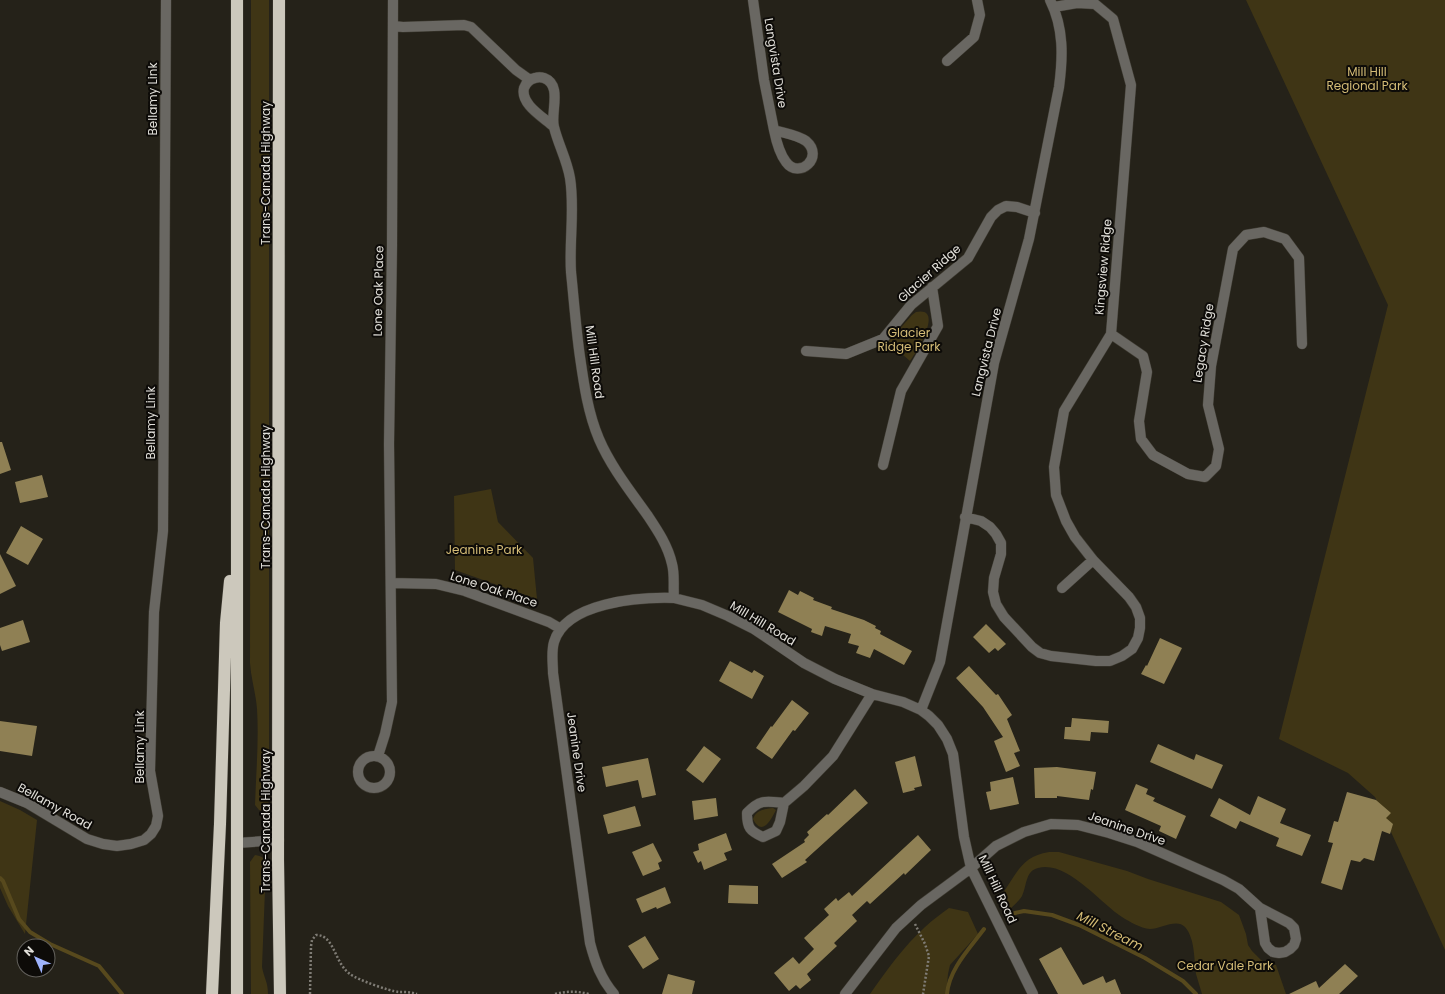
<svg xmlns="http://www.w3.org/2000/svg" width="1445" height="994" font-family="Poppins,sans-serif">
<style>
.green{fill:#3f3515}
.lines{fill:none;stroke-linecap:round;stroke-linejoin:round}
.stream{stroke:#57491d;stroke-width:4}
.building{fill:#8f8054}
.minor-casing{stroke:#403d34;stroke-width:11}
.highway-casing{stroke:#403d34;stroke-width:13}
.path{stroke:#7f7c75;stroke-width:2.5;stroke-dasharray:2 2;stroke-linecap:butt}
.minor{stroke:#696762;stroke-width:10}
.highway{stroke:#ccc8bc;stroke-width:12}
.labels{text-anchor:middle;dominant-baseline:central;stroke-width:4;stroke-linejoin:round;paint-order:stroke}
.street-label{font-size:12px;fill:#e3e1db;stroke:#0d0b08}
.park-label{font-size:12px;fill:#d4bc76;stroke:#0d0b08}
.water-label{font-size:13px;font-style:italic;fill:#d5bd76;stroke:#0d0b08}
</style>
<rect width="100%" height="100%" fill="#252219"/>
<path class="green" d="M251 0H269V796L268 808 264 811 259 810 255 805C256 773 259 741 257 709 256 694 251 679 250 663Z
M1246 0H1445V950L1375 797 1348 773 1279 739 1388 305Z
M916 312C945 306 916 353 910 361L888 342 912 315Z
M491 489 498 522 533 558 537 599 455 570 454 496Z
M0 801 20 810 37 820 25 934 8 906 0 888Z
M773 808 776 810C771 820 762 837 753 819 756 810 765 809 773 808Z
M1049 852H1059L1127 871 1148 879 1221 902 1239 915 1246 934 1248 945 1252 951 1261 960 1268 964 1276 965 1286 994H1202C1200 987 1198 981 1196 974 1194 959 1195 938 1185 927 1177 918 1160 929 1150 929 1140 928 1130 922 1122 917 1100 903 1067 860 1038 868 1025 871 1027 886 1022 896 1019 901 1014 905 1010 909L1003 893C1017 873 1022 856 1049 852Z
M255 855C262 856 265 858 266 864L262 967C264 978 268 982 268 994H251L250 862Z
M949 908 968 912 978 934 950 965 948 974 946 994H870C887 970 903 947 925 927 932 920 941 914 949 908Z"/>
<g class="lines">
<path class="stream" d="M0 878 3 881 19 919 30 932 50 944 99 966 122 994
M1007 917 1015 913 1024 911 1052 915 1079 925 1145 958 1183 981 1196 994
M947 994C949 969 970 948 984 929"/>
</g>
<path class="building" d="M0 442H2L11 470 0 474Z
M42 475 48 497 20 503 15 482Z
M21 526 43 539 28 565 6 553Z
M0 554 16 586 0 594Z
M789 590 798 595 800 591 814 598 813 600 832 607 831 609 864 620 876 626 875 628 881 631 880 634 912 651 904 665 874 649 870 658 856 653 859 646 848 643 851 634 825 626 822 636 811 632 812 629 778 612Z
M23 620 30 642 2 651 0 645V628Z
M986 624 1006 644 998 651 995 648 989 653 973 637Z
M1160 638 1182 648 1164 684 1141 674 1146 665 1147 666Z
M730 661 752 673 754 670 764 676 752 699 719 681Z
M969 666 996 695 998 694 1012 715 1007 719 1020 751 1014 753 1020 766 1006 772 994 741 1003 737 983 707 956 678Z
M792 700 809 713 795 731 793 730 772 759 756 748 771 726 772 727Z
M1072 718 1109 721 1108 733 1091 732 1090 741 1064 739 1065 727H1071Z
M0 721 37 726 32 756 0 751Z
M1158 744 1194 760 1196 754 1223 765 1212 789 1150 762Z
M704 746 721 759 703 783 686 770Z
M915 756 922 786 914 788 915 790 903 793 895 762Z
M648 758 656 795 642 798 638 780 606 787 602 767Z
M1057 767 1096 772 1093 790 1091 789 1089 800 1057 796V798H1035L1034 768Z
M1013 777 1019 804 990 810 986 792 991 791 990 782Z
M1136 784 1148 789 1146 794 1155 798 1153 801 1186 816 1176 839 1159 831 1161 826 1125 810Z
M855 789 868 803 805 860 807 862 782 878 772 864 805 842 804 840 809 835 807 832 827 814 828 815Z
M1347 792 1376 800 1391 813 1386 818 1393 824 1390 834 1382 831 1374 861 1364 858 1360 862 1351 860 1342 890 1321 883 1333 843 1328 842 1334 821 1338 822Z
M1258 796 1286 809 1280 823 1311 835 1302 856 1276 846 1279 838 1240 821 1236 829 1210 816 1219 798 1250 815Z
M716 798 718 816 694 820 692 801Z
M635 806 641 826 608 834 603 815Z
M726 833 732 850 724 853 727 860 704 870 701 861 698 863 693 852 699 850 698 844Z
M918 835 931 850 905 875 904 873 870 904 867 901 852 915 857 921 834 943 837 946 807 974 811 980 800 989 796 985 789 991 774 973 793 957 799 964 814 949 804 938 829 915 824 909 836 898 838 901 849 892 852 896Z
M653 843 662 861 658 863 660 869 643 876 632 852Z
M729 885 758 886V904L728 903Z
M665 887 671 903 657 909 656 907 642 913 636 899Z
M645 936 659 959 643 969 628 946Z
M1061 947 1083 985 1103 976 1106 983 1115 979 1121 994H1058L1039 959Z
M1345 964 1358 976 1339 994H1289L1316 981 1319 988Z
M668 974 695 981 692 994H662Z"/>
<g class="lines">
<g class="minor-casing">
<path id="minor" d="M753 0 764 80 774 130
M393 26 403 27 464 25 471 27 516 70 530 80
M947 61 974 37 980 15 977 0
M553 126C543 117 520 104 524 88 526 83 530 79 535 78 538 77 541 77 544 78 563 85 550 113 554 127 558 144 567 160 570 178 575 209 569 241 571 272 574 301 576 329 580 357 584 385 588 413 599 439 611 467 631 492 648 516 658 531 668 546 672 564 675 574 673 587 674 598L702 605 728 616 754 629 804 663 835 679 872 694 903 702 921 710 929 716 938 725 947 739 953 754 964 837 971 868 1033 994
M774 130C784 133 798 135 806 141 825 157 799 180 786 162 779 153 776 140 774 130Z
M1111 334 1143 356 1147 372 1139 421 1141 439 1153 455 1188 474 1205 477 1216 466 1219 449 1208 405 1211 366 1233 249 1246 235 1264 232 1285 239 1299 258 1302 344
M806 351 846 354 883 339 911 305 968 258 991 217 998 210 1006 206 1017 207 1035 213
M883 465 901 391 938 326 932 287
M965 517 981 521 990 527 996 534 1001 543V554L994 578 993 592 996 604 1004 617 1032 647 1040 653 1051 656 1096 661H1110L1122 656 1132 649 1138 638 1140 628V618L1136 607 1129 597 1093 560 1075 537 1066 521 1056 495 1054 467 1064 411 1111 334 1131 85 1113 19 1095 4 1077 3 1054 7
M391 583 436 584 465 591 549 622 561 629
M1062 588 1093 560
M921 710 940 662 994 363 1029 239 1059 87C1063 57 1064 28 1050 0
M358 772a16 16 0 1 1 32 0a16 16 0 1 1-32 0Z
M378 756 385 734 392 702 389 444 392 246 393 0
M0 792 27 803 87 839 103 844 117 846 131 844 144 840 151 834 156 826 158 816 150 771 154 612 163 531 166 0
M784 803 780 822 776 831 763 837C750 831 747 828 747 813 760 799 766 801 784 803L804 786 833 756 872 694
M237 843 279 840
M614 994C601 979 595 962 590 943L553 673C553 664 551 652 554 642 566 602 639 597 674 598
M845 994 896 928 921 905 971 868 996 846 1024 832 1051 824 1078 825 1109 833 1137 842 1223 880 1239 889 1260 908 1289 923 1294 928 1296 939 1294 945 1290 949 1285 952 1279 953 1273 952 1268 948 1265 943 1260 908"/>
</g>
<g class="highway-casing">
<path id="highway" d="M279 0 278 860 280 994
M212 994 220 824 226 623 230 581
M237 994V0"/>
</g>
<path class="path" d="M915 924 925 944 929 956 923 994
M310 994 311 946 312 940 316 935C335 935 334 963 350 974 358 980 389 991 399 992 405 992 411 992 417 994
M555 994C567 991 577 991 589 994"/>
<use href="#minor" class="minor"/>
<use href="#highway" class="highway"/>
</g>
<g class="labels">
<g class="street-label">
<text transform="translate(776 63) rotate(81)">Langvista Drive</text>
<text transform="translate(152 99) rotate(-90)">Bellamy Link</text>
<text transform="translate(265 173) rotate(-90)">Trans-Canada Highway</text>
<text transform="translate(1103 267) rotate(-85)">Kingsview Ridge</text>
<text transform="translate(929 273) rotate(-42)">Glacier Ridge</text>
<text transform="translate(378 291) rotate(-89)">Lone Oak Place</text>
<text transform="translate(1203 343) rotate(-81)">Legacy Ridge</text>
<text transform="translate(986 352) rotate(-76)">Langvista Drive</text>
<text transform="translate(595 362) rotate(82)">Mill Hill Road</text>
<text transform="translate(150 423) rotate(-90)">Bellamy Link</text>
<text transform="translate(265 497) rotate(-90)">Trans-Canada Highway</text>
<text transform="translate(494 589) rotate(18)">Lone Oak Place</text>
<text transform="translate(763 623) rotate(31)">Mill Hill Road</text>
<text transform="translate(139 747) rotate(-90)">Bellamy Link</text>
<text transform="translate(577 752) rotate(82)">Jeanine Drive</text>
<text transform="translate(55 806) rotate(29)">Bellamy Road</text>
<text transform="translate(265 821) rotate(-90)">Trans-Canada Highway</text>
<text transform="translate(1127 828) rotate(19)">Jeanine Drive</text>
<text transform="translate(998 889) rotate(65)">Mill Hill Road</text>
</g>
<g class="park-label">
<text x="1367" y="71">Mill Hill<tspan x="1367" dy="14">Regional Park</tspan></text>
<text x="909" y="332">Glacier<tspan x="909" dy="14">Ridge Park</tspan></text>
<text x="484" y="549">Jeanine Park</text>
<text x="1225" y="965">Cedar Vale Park</text>
</g>
<g class="water-label">
<text transform="translate(1110 931) rotate(27)">Mill Stream</text>
</g>
</g>
<g transform="translate(36 958) rotate(315)"><circle r="19" fill="#0d0b08" stroke="#63615c"/>
<path d="M0-3L7 15L0 10L-7 15Z" fill="#9eb3fd"/>
<text y="-6" font-size="11" font-weight="bold" text-anchor="middle" fill="#e3e1db">N</text>
</g>
</svg>
